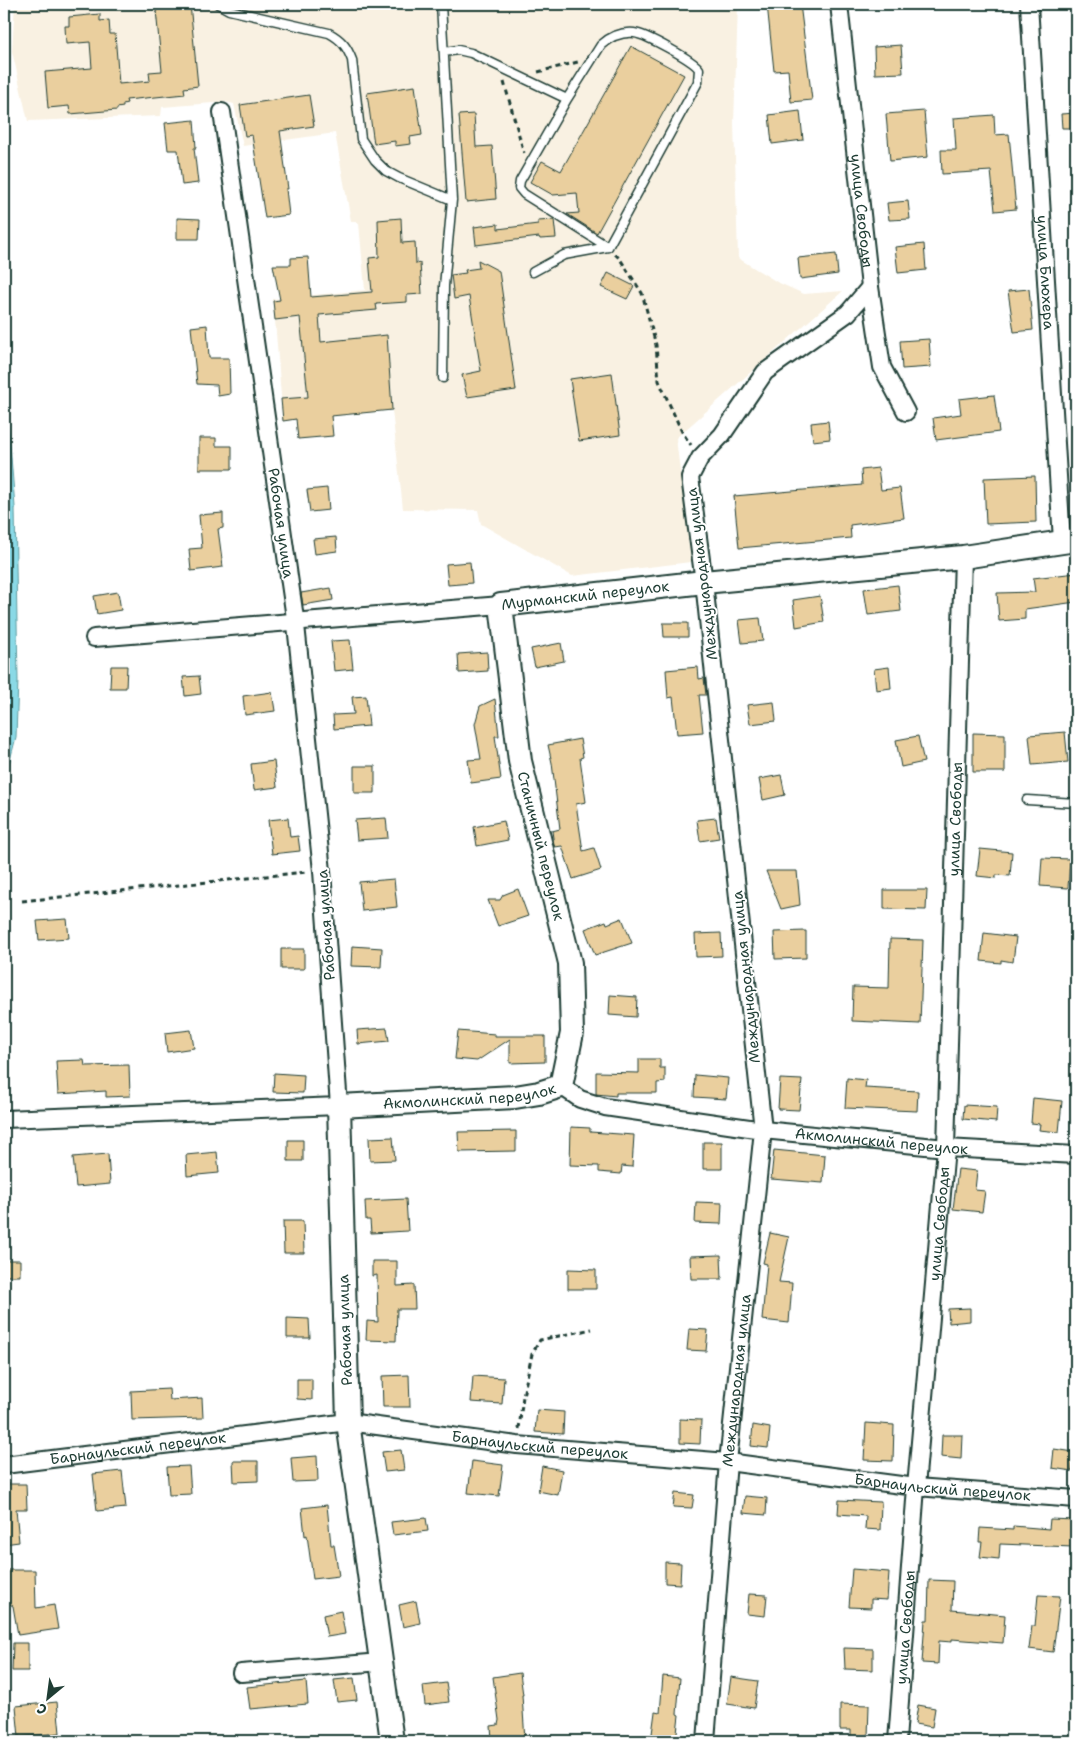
<svg xmlns="http://www.w3.org/2000/svg" width="1080" height="1745" font-family="'Shantell Sans',sans-serif">
<style>
.built{fill:#f9f1e2}
.water{fill:#8ad9e6;stroke:#5f9b9f}
.building{fill:#eacf9e;stroke:#1f3d34}
.lines{fill:none;stroke-linecap:round;stroke-linejoin:round}
.lane-casing{stroke:#1f3d34;stroke-width:11}
.street-casing{stroke:#1f3d34;stroke-width:20}
.secondary-casing{stroke:#1f3d34;stroke-width:26}
.path{stroke:#1f3d34;stroke-width:3;stroke-dasharray:5 4;stroke-linecap:butt}
.lane{stroke:#fff;stroke-width:8}
.street{stroke:#fff;stroke-width:16}
.secondary{stroke:#fff;stroke-width:22}
.labels{text-anchor:middle;dominant-baseline:central;stroke-width:4;stroke-linejoin:round;paint-order:stroke}
.street-label{font-size:15px;fill:#1f3d34;stroke:#fff}
</style>
<rect width="100%" height="100%" fill="#fff"/>
<filter id="ink" filterUnits="userSpaceOnUse"><feTurbulence type="fractalNoise" baseFrequency=".02" numOctaves="2"/><feDisplacementMap in="SourceGraphic" scale="10" xChannelSelector="R" yChannelSelector="G"/><feConvolveMatrix kernelMatrix="1 2 1 2 8 2 1 2 1" color-interpolation-filters="sRGB"/></filter>
<g filter="url(#ink)">
<path class="built" d="M15 4H738L734 123 738 258 777 282 804 294 843 291 676 438 691 562 572 576 481 524 478 510 403 509 392 410 283 421 275 320 272 299 365 290 359 223 351 221 335 133 243 146 234 104 226 102 162 107 161 116 28 121 12 51Z"/>
<path class="water" d="M4 399 8 419 15 507 18 680 16 737 4 783Z"/>
<path class="building" d="M166 4H190L198 86 184 88 185 94 126 100 127 103 123 104V107L117 108V110L70 114 69 106 48 108 45 72 92 68 90 42 66 44 65 26H69V17L100 14V21L109 20 110 34H115L119 84 150 81 149 72 162 71 156 10 167 8Z
M767 4H800L812 100 791 102 788 70 774 71Z
M901 45 903 73 875 74 874 47Z
M631 46 684 75 597 233 567 214 579 213 577 193 553 195 530 182 542 161 561 171Z
M415 86 422 135 410 137 411 144 395 146V141L374 144 367 93Z
M309 95 314 126 280 131 288 189H286L289 215 265 218 252 135 245 136 240 105Z
M800 111 803 140 772 144 769 115Z
M924 111 928 157 890 161 886 114Z
M1076 113V128H1062L1061 114Z
M474 114 476 147 492 146 496 199 466 202 459 115Z
M994 115 995 135 1009 134 1016 209 995 211 991 171 942 174 941 150H956L954 118Z
M194 120 196 148H194L198 183 182 185 178 150H168L165 123Z
M908 201 910 219 889 220 887 203Z
M177 218 200 219 199 239H177Z
M401 218 402 243 415 242 416 264 420 263 422 294 407 295V302L376 304 377 310 319 315 321 342 387 335 392 410 331 416 333 436 298 439 296 419 283 421 281 399 308 397 300 317 275 320 273 301 280 300 273 265H291V258L308 257 311 297 372 292 369 258 379 257 378 220Z
M554 220 556 238 540 239 539 237 476 245 474 227 498 224V229L538 224V221Z
M924 244 926 270 898 273 895 247Z
M836 254 838 274 800 279 798 258Z
M478 260 499 271 516 390 467 397 462 375 481 371 469 296 454 299 451 275 466 273 465 270 479 268Z
M608 273 634 286 627 299 601 287Z
M1029 289 1033 330 1014 332 1008 291Z
M207 325 209 358H229L230 394 218 396 217 385 197 384 191 327Z
M929 339 931 367 902 369 900 341Z
M612 373 620 435 579 441 570 379Z
M994 395 999 432 936 440 933 418 961 414 959 399Z
M828 421 830 439 813 441 811 423Z
M199 438H216V446H232V469H199Z
M878 468 881 490 900 488 904 518 850 525 851 538 739 548 734 496 862 485 861 470Z
M1035 476 1036 522 986 524 984 478Z
M327 488 329 510 310 512 307 490Z
M223 513V528L218 529 223 567 191 571 189 549 202 548 199 515Z
M336 537 337 551 315 554 313 539Z
M470 562 472 583 448 585 446 564Z
M1076 573V602L1025 609V619L999 621 997 593 1035 592 1033 578Z
M898 585 901 611 868 615 864 589Z
M331 588 333 600 303 605 301 593Z
M118 592 121 610 97 614 94 596Z
M820 596 824 622 796 627 793 600Z
M760 618 763 641 742 643 739 620Z
M663 623H688V637H664Z
M350 640 353 669 334 671 331 641Z
M561 643 564 661 535 667 531 649Z
M487 652 488 671 459 673 458 654Z
M111 666H127L126 688H110Z
M698 667 699 679 704 678 706 695H699L703 732 677 734 673 697 668 698 666 670Z
M889 667 891 688 876 690 874 669Z
M199 676 201 694 185 696 183 677Z
M272 692 275 711 245 715 243 696Z
M366 696 369 726 334 729 333 715 354 714 352 697Z
M495 699 499 736H495L501 779 471 783 468 760 481 759 475 724 480 706Z
M774 702 776 721 750 724 747 705Z
M1065 732 1068 762 1032 765 1029 735Z
M973 733 1005 734V772H973Z
M918 736 924 762 901 767 896 740Z
M580 739 583 757 580 758 586 802 576 804 583 851 594 848 601 870 573 879 562 846 555 847 554 845 552 831 560 829 552 763 548 745Z
M274 761 277 787 254 790 251 764Z
M354 766H375V793H354Z
M781 775 785 795 763 800 759 779Z
M288 818 290 837 298 836 300 851 272 854 268 820Z
M386 818 388 838 357 840 355 820Z
M716 818 719 838 700 841 697 820Z
M504 821 508 840 477 846 474 827Z
M980 849 1012 852 1010 876 996 875V878L977 876Z
M1042 858 1070 859 1068 888 1040 886Z
M766 871H797L800 905 781 909Z
M394 879 397 907 362 911 359 882Z
M518 889 528 916 498 926 488 900H500L503 895Z
M884 890H927L926 910 884 909Z
M622 918 632 943 595 955 585 929 606 921 607 924Z
M67 919 69 938 39 940 37 921Z
M806 931V958L775 959 774 932Z
M721 933 722 956 696 957 695 934Z
M984 933 1016 937 1013 962 1001 960V963L981 961Z
M890 939 923 940 920 1024 852 1021 853 987 889 988Z
M352 946 382 948 381 967 351 966Z
M281 949H304V969H281Z
M610 995 637 997 636 1017 609 1015Z
M387 1028 389 1041 358 1044 357 1030Z
M191 1030 194 1048 167 1052 165 1033Z
M458 1031 495 1034V1036H545V1062L510 1063V1039L477 1061 455 1059Z
M639 1059H660V1068H665V1082L657 1083V1093H616V1096L596 1094V1072L639 1073Z
M84 1060 85 1066 129 1065 130 1096 106 1097V1091L58 1094 56 1061Z
M274 1073 304 1075 303 1093 273 1092Z
M695 1075 728 1078 726 1099 694 1097Z
M847 1078 866 1080 865 1088 918 1091 917 1111 845 1108Z
M780 1079 802 1080 799 1110 778 1109Z
M1033 1098 1062 1101 1059 1132 1039 1130 1040 1124 1031 1123Z
M964 1105 997 1107 996 1122 963 1119Z
M571 1127 590 1128V1132L634 1135 632 1167 622 1166 621 1174 599 1172V1166L570 1165Z
M516 1131V1151L459 1152 458 1132Z
M393 1137 395 1160 370 1161 369 1138Z
M288 1140H303V1161H288Z
M703 1142H722V1169H703Z
M774 1150 825 1155 823 1183 771 1179Z
M217 1152 219 1173 187 1176 186 1155Z
M108 1154 110 1184 76 1187 73 1157Z
M958 1169 977 1171 975 1190 985 1191 982 1212 953 1209Z
M406 1199 408 1231 371 1233 370 1220H366L365 1201Z
M696 1202 722 1203 721 1224 695 1223Z
M283 1221H303L304 1253H284Z
M770 1233 789 1237 779 1282 792 1283 789 1323 762 1320 767 1264 763 1263Z
M721 1255 722 1279H691L690 1256Z
M4 1260H20V1276H4Z
M372 1261H397V1286L414 1285 415 1309H397L396 1341 366 1340 367 1321 378 1322 377 1275 372 1276Z
M568 1269 596 1270V1289H568Z
M970 1308V1321L949 1323 948 1309Z
M287 1318 309 1319 310 1338H287Z
M689 1329 708 1330 706 1351 687 1350Z
M409 1375 410 1407H383L382 1376Z
M473 1376 504 1378 502 1404 471 1402Z
M297 1379H312V1400L297 1399Z
M169 1389 170 1400 202 1398 203 1418 132 1420 131 1391Z
M537 1410 564 1412 563 1434 535 1432Z
M680 1419 701 1420 700 1444 680 1443Z
M866 1423 894 1425 893 1461 864 1460Z
M753 1425 770 1428 768 1448 751 1446Z
M942 1435H962L961 1459 941 1457Z
M1054 1449 1074 1452 1072 1471 1052 1468Z
M401 1450 404 1470 385 1472 382 1452Z
M317 1456 318 1481 293 1482 291 1458Z
M233 1461H258V1481L234 1482Z
M472 1461 503 1465 499 1496 468 1493Z
M189 1466 191 1494 169 1495 167 1467Z
M542 1466 562 1470 558 1495 538 1491Z
M122 1471 126 1508 97 1511 93 1474Z
M4 1484H26L27 1509H16L19 1542 4 1544Z
M675 1493 694 1495 692 1508 673 1507Z
M745 1496 767 1498 766 1515 743 1513Z
M839 1500 881 1502 880 1530 865 1529 866 1516 838 1514Z
M327 1505 331 1545H334L339 1576 313 1579 307 1535 305 1536 302 1508Z
M426 1518 428 1531 393 1535 391 1522Z
M1050 1519 1075 1520 1073 1547 1000 1544 999 1559 980 1557 982 1542H979L980 1528 1013 1530V1526L1049 1529Z
M665 1562 681 1563 680 1584 665 1583Z
M852 1569 889 1572 887 1600 871 1599V1608L849 1607Z
M6 1570H35L36 1608 54 1605 58 1629 18 1635 13 1606 6 1602Z
M929 1580 953 1581 952 1610 1005 1615 1003 1643 952 1639V1642L939 1641 938 1664 922 1663 925 1620H928Z
M749 1594 767 1595 765 1616 747 1614Z
M1038 1595 1060 1596 1053 1652 1029 1649 1032 1626H1035Z
M416 1601 420 1623 403 1627 399 1605Z
M341 1611 345 1634 327 1637 323 1615Z
M13 1643H28V1671H12Z
M844 1648 873 1649V1670L845 1669Z
M520 1673 523 1695H522L525 1741H498V1738L492 1739 491 1726 498 1725 499 1720 493 1677Z
M663 1676 680 1678 677 1714 679 1715 676 1741H651L655 1712 660 1713Z
M731 1677 758 1681 754 1708 727 1704Z
M354 1678 357 1700 337 1702 334 1680Z
M306 1681 308 1704 250 1709 247 1687Z
M446 1683 449 1702 425 1705 423 1686Z
M57 1702 60 1733 19 1737 16 1706Z
M840 1704 869 1705 868 1737H851V1730H840Z
M918 1705 935 1708 932 1727 915 1724Z"/>
<g class="lines">
<g class="lane-casing">
<path id="lane" d="M218 4 229 10 329 33C342 40 347 47 352 60L361 139 375 160 386 171 399 178 452 200
M441 4 452 200 444 286 443 378
M444 52 458 50 471 53 567 99 601 45C610 37 621 32 634 33 645 34 693 60 699 69L698 82 608 247 564 255 533 272
M567 99 520 181 519 188 524 194 608 247
M1027 800 1076 803"/>
</g>
<g class="street-casing">
<g id="street">
<path id="s1" d="M839 4 870 287 882 367 906 412"/>
<path id="s2" d="M1029 4 1062 541"/>
<path d="M94 638 501 605"/>
<path id="s3" d="M561 1086 580 1099 605 1107 763 1130 946 1148 1076 1155"/>
<path d="M4 1119 339 1106 322 871 296 625 222 112"/>
<path id="s4" d="M4 1465 348 1422 517 1445 728 1462 916 1487 1076 1499"/>
<path d="M241 1673 382 1662"/>
<path id="s5" d="M706 1741 728 1462 763 1130 704 582 690 477 700 458 722 435 765 372 848 313 870 287"/>
<path id="s6" d="M897 1741 916 1487 946 1148 963 557"/>
</g>
</g>
<g class="secondary-casing">
<g id="secondary">
<path id="s7" d="M392 1741 348 1422 339 1106 515 1097 539 1093 561 1086 572 1033 570 963 520 761 501 605 704 582 963 557 1076 540"/>
</g>
</g>
<path class="path" d="M538 72 578 62
M504 82 524 153
M615 254 620 259 642 293 656 345 659 381 682 432 691 445
M22 901 306 872
M519 1429 523 1396 532 1354 540 1340 592 1329"/>
<use href="#lane" class="lane"/>
<use href="#street" class="street"/>
<use href="#secondary" class="secondary"/>
</g>
</g>
<g class="labels">
<g class="street-label">
<text stroke="none"><textPath href="#s1" startOffset="208">улица Свободы</textPath></text>
<text stroke="none"><textPath href="#s2" startOffset="269">улица Блюхера</textPath></text>
<text transform="translate(281 523) rotate(82)">Рабочая улица</text>
<text transform="translate(702 574) rotate(-97)">Международная улица</text>
<text stroke="none"><textPath href="#s7" startOffset="1436">Мурманский переулок</textPath></text>
<text stroke="none"><textPath href="#s6" startOffset="924">улица Свободы</textPath></text>
<text transform="translate(541 846) rotate(76)">Станичный переулок</text>
<text transform="translate(326 925) rotate(-94)">Рабочая улица</text>
<text transform="translate(746 977) rotate(-96)">Международная улица</text>
<text stroke="none"><textPath href="#s7" startOffset="769">Акмолинский переулок</textPath></text>
<text stroke="none"><textPath href="#s3" startOffset="328">Акмолинский переулок</textPath></text>
<text stroke="none"><textPath href="#s6" startOffset="519">улица Свободы</textPath></text>
<text transform="translate(345 1330) rotate(-92)">Рабочая улица</text>
<text stroke="none"><textPath href="#s5" startOffset="362">Международная улица</textPath></text>
<text stroke="none"><textPath href="#s4" startOffset="540">Барнаульский переулок</textPath></text>
<text stroke="none"><textPath href="#s4" startOffset="135">Барнаульский переулок</textPath></text>
<text stroke="none"><textPath href="#s4" startOffset="945">Барнаульский переулок</textPath></text>
<text stroke="none"><textPath href="#s6" startOffset="114">улица Свободы</textPath></text>
</g>
</g>
<rect width="1080" height="1745" fill="none" stroke="#fff" stroke-width="20"/>
<rect x="10" y="10" width="1060" height="1725" fill="none" stroke="#1f3d34" stroke-width="2" filter="url(#ink)"/>
<g transform="translate(48 1698) rotate(209)" stroke="#ffffff" stroke-width="4" paint-order="stroke">
<path d="M0-4L9 19L0 12L-9 19Z" fill="#1f3d34"/>
<text y="-8" font-size="14" font-weight="bold" text-anchor="middle" fill="#1f3d34">С</text>
</g>
</svg>
